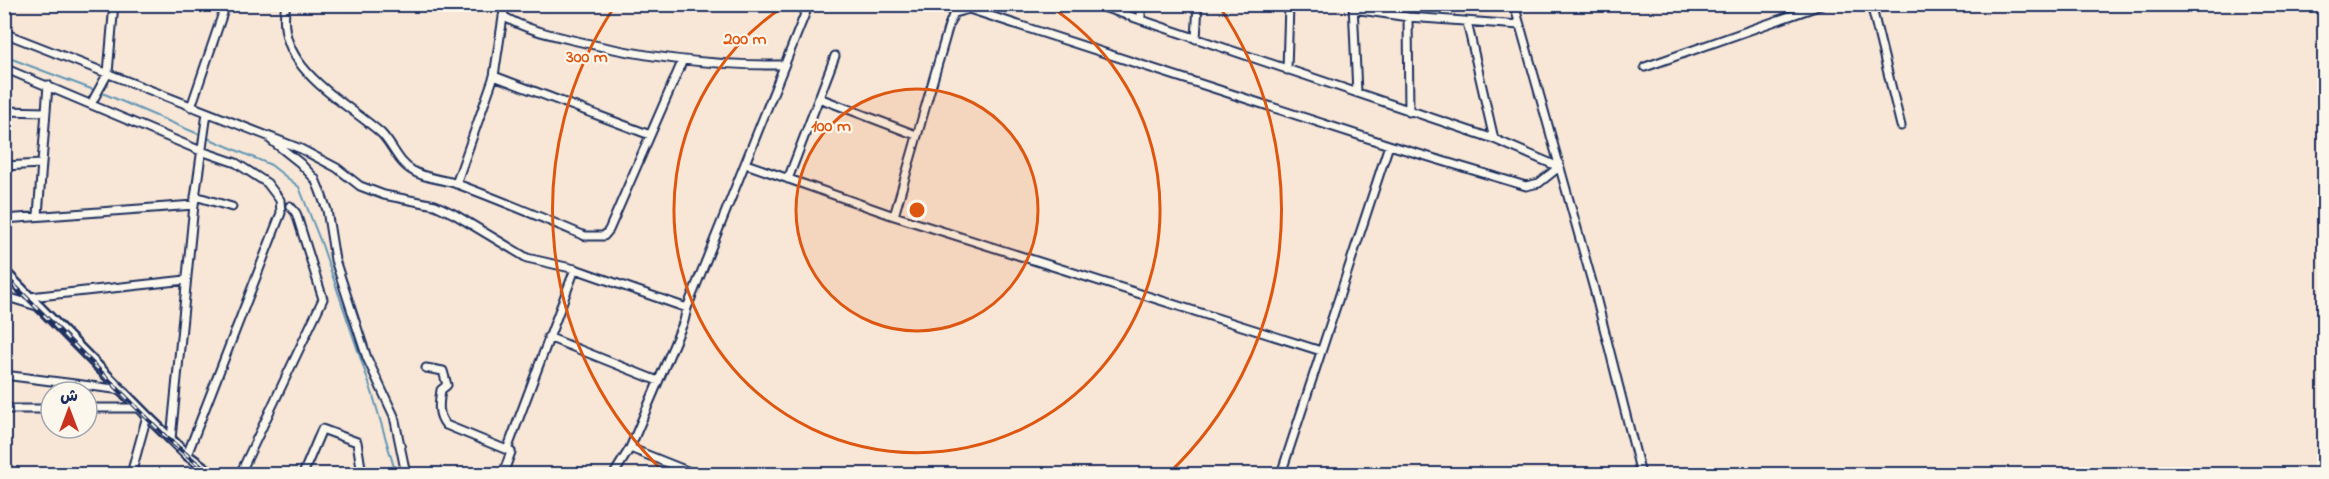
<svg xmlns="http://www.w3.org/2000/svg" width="2329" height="479" font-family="'Indie Flower','Playpen Sans Arabic',sans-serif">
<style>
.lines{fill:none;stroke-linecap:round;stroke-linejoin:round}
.stream{stroke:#6298b7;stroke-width:2}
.minor-casing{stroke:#1b2f5e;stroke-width:11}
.tertiary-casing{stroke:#1b2f5e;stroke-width:13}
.minor{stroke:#fbf7ec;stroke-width:7}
.tertiary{stroke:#fbf7ec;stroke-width:8}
.rail-casing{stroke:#1b2f5e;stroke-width:4.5}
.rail{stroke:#fbf7ec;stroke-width:2;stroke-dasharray:7;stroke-linecap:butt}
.ring{fill:none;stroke:#de5710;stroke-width:3}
.centre{fill:#de5710;stroke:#fbf7ec;stroke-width:3}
.ring-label{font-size:18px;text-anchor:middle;font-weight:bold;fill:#de5710;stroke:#fbf7ec;stroke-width:4.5;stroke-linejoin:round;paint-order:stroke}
</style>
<rect width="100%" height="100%" fill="#f8e6d6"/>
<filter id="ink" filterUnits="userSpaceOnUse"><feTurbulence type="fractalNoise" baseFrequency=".0167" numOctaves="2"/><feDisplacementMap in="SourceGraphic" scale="12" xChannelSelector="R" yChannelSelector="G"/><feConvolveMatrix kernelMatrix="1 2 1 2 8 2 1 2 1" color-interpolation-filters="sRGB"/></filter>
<g filter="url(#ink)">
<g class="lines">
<path class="stream" d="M4 56 107 95 271 165 299 187 322 245 372 392 396 474"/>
<g class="minor-casing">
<path id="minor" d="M211 4 225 7
M286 4C273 67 342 99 381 133 393 145 398 163 413 171 426 179 443 179 457 184 500 200 543 218 585 236H604L609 230 682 62
M1353 4 1357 93
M1514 4 1594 289 1641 474
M1871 4 1901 126
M1354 9 1408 17 1520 25
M503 16C526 30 552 35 577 41 647 58 713 66 784 65
M1408 17 1409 112
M1141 20V4
M1467 22 1494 139
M4 33 301 149 337 168 360 186 384 195 435 205 454 214 527 258 575 269 687 308
M1196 39 1198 4
M1645 67 1824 4
M4 68 201 151 236 163 267 183 280 200 281 213 187 455
M1287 70 1289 4
M494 76 650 135
M819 98 916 135
M91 104 108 73 114 4
M191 107 226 4
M4 111 46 112
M271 140 300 163 315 179 320 191 327 210 335 260 367 358 394 416 406 474
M746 164 894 216 1321 351
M4 166 41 164
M788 179 835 56
M456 184 494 76 505 4
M195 196 232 207
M38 215 48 85
M894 216 949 25 954 13 969 9 1389 145 1526 186 1539 183 1559 167 1494 139 1094 4
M4 219 194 205
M4 296 40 307
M30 297 186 280
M548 337 658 381
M426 368 443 371 447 385 441 390C439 403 437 414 446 425L507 450
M4 375 122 390
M87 408H139
M4 409H51
M171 439 194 205 207 113
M131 474 147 416
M240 474 323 299 296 213 290 206
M303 474 322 429 357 442 362 474
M503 474 511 452 507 450 575 269
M614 474 630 448
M695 474 630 448 684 321 687 308 809 4
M1281 474 1389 145"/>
</g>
<g class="tertiary-casing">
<path id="tertiary" d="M4 271 147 416 187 455 213 474"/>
</g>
<use href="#minor" class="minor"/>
<use href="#tertiary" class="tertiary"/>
<g class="rail-casing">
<path id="rail" d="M4 275 168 439 210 474"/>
</g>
<use href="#rail" class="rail"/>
</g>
</g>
<circle cx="917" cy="210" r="121" fill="#de5710" fill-opacity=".12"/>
<g class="ring">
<circle cx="917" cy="210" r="121"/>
<path d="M1048 5A243 243 0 1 1 786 5"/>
<path d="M666 474A364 364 0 0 1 615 6M1219 6A364 364 0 0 1 1168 474"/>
</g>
<circle cx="917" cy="210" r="9" class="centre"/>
<g class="ring-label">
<text x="745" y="44">200 m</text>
<text x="587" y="62">300 m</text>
<text x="831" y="131">100 m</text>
</g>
<rect width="2329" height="479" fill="none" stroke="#fbf7ec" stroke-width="24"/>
<rect x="12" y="12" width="2305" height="455" fill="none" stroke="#1b2f5e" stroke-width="2" filter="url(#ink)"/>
<g transform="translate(69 410)"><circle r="28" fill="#fbf7ec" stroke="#a1a7b3" stroke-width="1.5"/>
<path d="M0-4.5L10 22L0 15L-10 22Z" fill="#c8321e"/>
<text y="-9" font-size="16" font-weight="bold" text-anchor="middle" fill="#1b2f5e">ش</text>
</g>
</svg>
